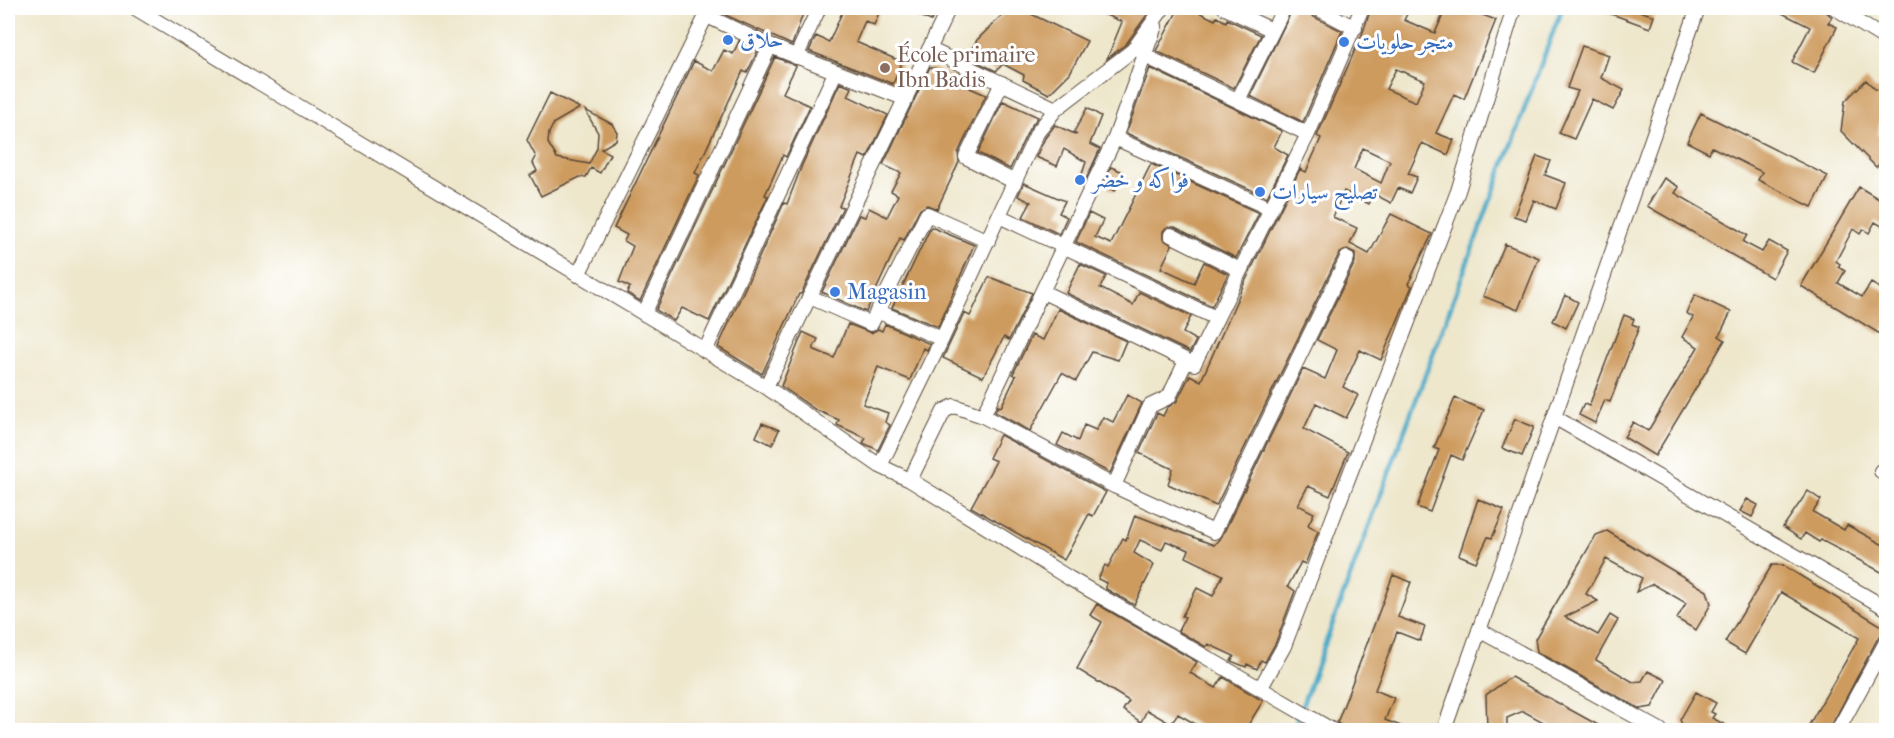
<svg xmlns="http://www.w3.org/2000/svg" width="1894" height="738" font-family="'IM FELL French Canon',Amiri,serif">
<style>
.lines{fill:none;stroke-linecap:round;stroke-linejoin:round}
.stream{stroke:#49aac8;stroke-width:4.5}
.building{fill:#ce9b5f;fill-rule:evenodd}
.minor-casing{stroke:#564638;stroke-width:16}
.minor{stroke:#fff;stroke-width:14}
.shop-dot{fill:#3f7fe0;stroke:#fff;stroke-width:2}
.education-dot{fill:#8d6e63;stroke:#fff;stroke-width:2}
.labels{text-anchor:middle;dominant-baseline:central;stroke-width:6;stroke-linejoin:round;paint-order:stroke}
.shop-label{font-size:22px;fill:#366cbe;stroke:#fff;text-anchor:start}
.education-label{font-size:22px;fill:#785e54;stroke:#fff;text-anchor:start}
</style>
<rect width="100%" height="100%" fill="#fff"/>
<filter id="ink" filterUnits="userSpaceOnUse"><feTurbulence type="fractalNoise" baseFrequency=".0167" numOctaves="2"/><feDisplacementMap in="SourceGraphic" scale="12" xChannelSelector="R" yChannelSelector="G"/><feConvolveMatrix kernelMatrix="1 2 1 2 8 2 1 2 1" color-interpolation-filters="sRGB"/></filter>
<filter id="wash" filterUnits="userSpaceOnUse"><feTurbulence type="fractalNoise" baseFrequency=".008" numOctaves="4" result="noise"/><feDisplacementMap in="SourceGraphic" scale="24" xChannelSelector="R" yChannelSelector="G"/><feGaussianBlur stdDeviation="1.35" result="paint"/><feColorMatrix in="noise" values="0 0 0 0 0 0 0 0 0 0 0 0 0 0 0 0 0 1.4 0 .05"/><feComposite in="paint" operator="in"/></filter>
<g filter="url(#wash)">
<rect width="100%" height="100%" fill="#eee7cc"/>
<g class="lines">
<path class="stream" d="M1293 730 1562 8"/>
</g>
<g id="blocks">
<path class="building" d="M721 8H805L792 45 719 12Z
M844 8H881L874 25 865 21 856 42 902 62 893 84 809 51 816 36 829 42Z
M903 8H938L931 21Z
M1009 8 1029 13 1087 41 1070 73 1049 94 1023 80 1024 75 1003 64 996 71 967 57 977 40Z
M1090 8H1152L1126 44 1107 59 1122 22Z
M1179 8H1190L1215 20 1217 17 1226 22 1227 19 1261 35 1234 88 1156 51Z
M1293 8H1308L1312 16 1342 31 1303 122 1250 96Z
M1371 8H1410L1404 20 1435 33 1446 8H1479L1477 13 1496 20 1464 99 1454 94 1436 133 1454 140 1448 155 1422 143 1408 174 1417 177 1410 193 1398 188 1391 203 1374 194 1369 204 1344 191 1333 217 1357 228 1350 244 1369 254 1391 214 1432 234 1408 284 1412 286 1381 360 1360 350 1343 387 1358 395 1346 418 1316 403 1304 429 1348 452 1330 496 1308 486 1298 505 1314 513 1308 525 1318 531 1314 542 1305 564 1301 562 1288 586 1295 591 1276 642 1265 662 1261 660 1257 669 1247 664 1246 667 1231 661 1234 656 1208 644 1206 647 1178 631 1185 617 1182 616 1197 588 1213 596 1223 575 1186 557 1189 550 1166 541 1162 550 1140 540 1134 553 1154 565 1134 605 1106 589V583L1098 579 1105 565 1108 567 1123 538 1126 540 1135 515 1214 545 1222 536 1303 369 1325 379 1337 350 1317 340 1355 262V253L1347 249 1339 254 1216 506 1168 484 1173 469 1139 453 1157 413 1163 416 1167 408 1177 401 1190 375 1201 381 1244 284 1300 169 1306 172 1321 138 1317 136 1363 32ZM1396 69 1425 81 1416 102 1386 89ZM1363 148 1390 161 1381 183 1354 169Z
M1595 8H1631L1654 16 1650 28Z
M1772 8H1822L1832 17 1828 23 1837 27 1814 73 1792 62 1810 27Z
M739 41 758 50 747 73 743 71 695 173 699 175 640 301 627 293 630 287 619 282 633 246 624 241 627 235 614 228 694 61 713 71 724 50 733 54Z
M1582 46 1609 55 1601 78 1624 90 1613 110 1592 99 1574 139 1559 133 1578 91 1567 88Z
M775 57 796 66 783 93 810 106 786 157 783 155 765 195 768 196 709 321 682 308 674 321 656 310Z
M930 67 972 83 970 88 986 95 958 153 959 162 937 209 927 205 919 210 904 240 900 238 866 312 822 292 859 215 865 217 869 208 887 217 898 195 891 191 901 173 883 165Z
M1150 68 1282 131 1274 147 1288 155 1267 197 1126 133Z
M1866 80 1875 89 1885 90 1883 99 1887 102V110L1881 116 1878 136 1886 137 1887 157 1876 167 1841 131 1845 101Z
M840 83 852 88 848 96 888 115 867 158 860 155 839 206 843 207 801 294H799L762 374 718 347 784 203 787 204 802 165Z
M550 93 580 108 554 123 549 133 548 143 557 158 589 164 597 148 598 133 585 110 612 124 617 132 616 140 601 149 610 154 600 173 591 168 586 177H580L541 196 530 175 537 171 533 163 536 157 527 140Z
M1003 101 1038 117 1029 129 1010 169 978 153Z
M1087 108 1101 116 1090 144 1100 149 1086 179 1081 177 1086 162 1064 149 1057 166 1036 157 1045 138 1055 125 1077 135 1074 132Z
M1701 113 1828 176 1812 207 1758 180 1762 172 1712 147 1709 153 1687 142Z
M1537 156 1551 161 1545 175 1566 183 1556 209 1534 200 1526 220 1514 216Z
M1151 164 1259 213 1236 258 1175 227H1167L1163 231V239L1172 245 1161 268 1194 283 1204 262 1228 274 1212 306 1076 242 1089 213 1103 220 1095 237 1111 244Z
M1111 167 1123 172 1115 191 1102 185Z
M1664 178 1679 187 1675 193 1747 235 1743 242 1762 252 1769 241 1787 251 1772 278 1647 206Z
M1024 183 1065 201 1059 213 1067 217 1059 234 1023 217 1031 202 1018 196Z
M1859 187 1887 204V229L1875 222 1869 233 1863 229 1860 234 1853 229 1836 261 1840 264 1838 267 1845 271 1838 283 1862 297 1871 283 1887 292V323L1880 334 1801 286Z
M931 227 974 245 938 327 892 308Z
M1505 244 1539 258 1518 310 1483 296Z
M1080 264 1106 276 1100 288 1133 305 1139 292 1191 316 1183 333 1196 340 1190 352 1066 293Z
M989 277 1032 293 1009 340 1004 337 983 377 943 358 964 313 970 316Z
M1565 295 1578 302 1566 328 1553 321Z
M1695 295 1731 312 1719 336 1725 340 1655 456 1624 437 1633 422 1648 431 1698 347 1682 337 1693 317 1686 313Z
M1058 309 1126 341 1118 360 1092 352 1076 381 1062 373 1030 431 995 412 998 406 1001 407 1016 376 1013 374 1032 335 1043 340Z
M1624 315 1634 319 1632 324 1639 327 1610 402 1605 400 1595 423 1579 415 1584 404 1589 406Z
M848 324 871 333 878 329 882 331 885 324 930 344 927 350 923 348 910 380 878 367 863 404 888 413 885 422 890 425 878 450 863 443 866 438 837 425 839 420 816 410 781 386 803 332 818 339 813 349 834 358Z
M1127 395 1142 403 1110 473 1057 445 1063 433 1078 441 1084 425 1096 430 1103 417 1113 422Z
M1455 398 1484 410 1462 460 1451 455 1430 512 1417 507 1439 450 1434 448Z
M1515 419 1534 427 1522 456 1502 448Z
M762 423 779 430 772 445 756 437Z
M1000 435 1106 492 1093 516 1089 514 1064 560 971 507 996 461 989 458Z
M1808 491 1821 500 1813 512 1844 530 1847 525 1887 547V575L1821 540 1819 542 1805 533 1801 539 1783 527Z
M1478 499 1504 510 1492 538 1488 537 1476 562 1459 555Z
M1747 499 1758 505 1752 517 1740 511Z
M1607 531 1707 591 1711 604 1696 630 1677 619 1686 603 1653 584 1636 592 1642 578 1606 559 1586 594 1598 601 1565 617 1598 635 1610 615 1618 620 1596 660 1633 682 1642 681 1648 671 1666 680 1652 707 1640 709 1537 652 1535 639 1596 535Z
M1772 565H1783L1882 626 1884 633 1878 638 1829 730H1806L1859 638 1781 592 1745 654 1725 642Z
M1393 575 1411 582 1398 617 1425 627 1420 641 1397 632 1375 690 1394 698 1385 720 1411 730H1348L1337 723Z
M1097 604 1197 662 1190 673 1216 688 1223 677 1263 701 1245 730H1206L1178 714 1171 724 1147 710 1141 722 1123 710 1129 701 1077 669 1102 622 1090 615Z
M1511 677 1607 730H1558L1523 711 1507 718V730H1487L1486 695Z
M1696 692 1716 703 1711 712 1715 714 1712 718 1735 730H1685L1680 720Z"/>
</g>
</g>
<g filter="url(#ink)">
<use href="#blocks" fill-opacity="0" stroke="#564638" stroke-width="1.5"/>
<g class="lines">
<g class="minor-casing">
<path id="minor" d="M135 8 766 387 880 466 910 480 1069 578 1332 730
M1225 8 1272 30
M1317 8 1355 28
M1835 8 1886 39
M705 15 770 46 906 99
M929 49 1056 109
M1145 56 1308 134
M796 57 819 8
M1002 83 966 157 1015 182
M1238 100 1284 8
M1115 138 1271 209
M999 216 1216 318
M1171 235 1240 270
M578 275 710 8
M1043 292 1194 364 1308 134 1362 8
M810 297 871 324 927 214 988 241
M877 311 942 339
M644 314 770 46
M705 351 835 73
M766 387 949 8
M983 416 1115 138 1155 26
M1554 417 1886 608
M880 466 942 339 1037 133 1056 109 1133 50 1163 8
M1881 471 1886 474
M910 480 944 411 954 406 983 416 1114 486 1150 406 1169 397 1186 361
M1114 486 1214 532 1347 258
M1479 630 1660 730
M1260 689 1284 646 1458 191 1514 8
M1444 730 1698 8
M1838 730 1886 642"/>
</g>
<use href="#minor" class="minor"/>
</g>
</g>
<g class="shop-dot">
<circle cx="728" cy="40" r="6"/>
<circle cx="1344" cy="42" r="6"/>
<circle cx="1080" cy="180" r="6"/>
<circle cx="1260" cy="192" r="6"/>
<circle cx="835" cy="292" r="6"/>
</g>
<circle class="education-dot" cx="885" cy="68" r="6"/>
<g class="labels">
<g class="shop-label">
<text x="740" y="40">حلاق</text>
<text x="1356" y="42">متجر حلويات</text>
<text x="1092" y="180">فواكه و خضر</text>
<text x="1272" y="192">تصليح سيارات</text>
<text x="847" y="292">Magasin</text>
</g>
<g class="education-label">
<text x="897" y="55">École primaire<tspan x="897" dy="25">Ibn Badis</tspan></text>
</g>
</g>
<rect width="1894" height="738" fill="none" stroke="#fff" stroke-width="30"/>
</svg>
